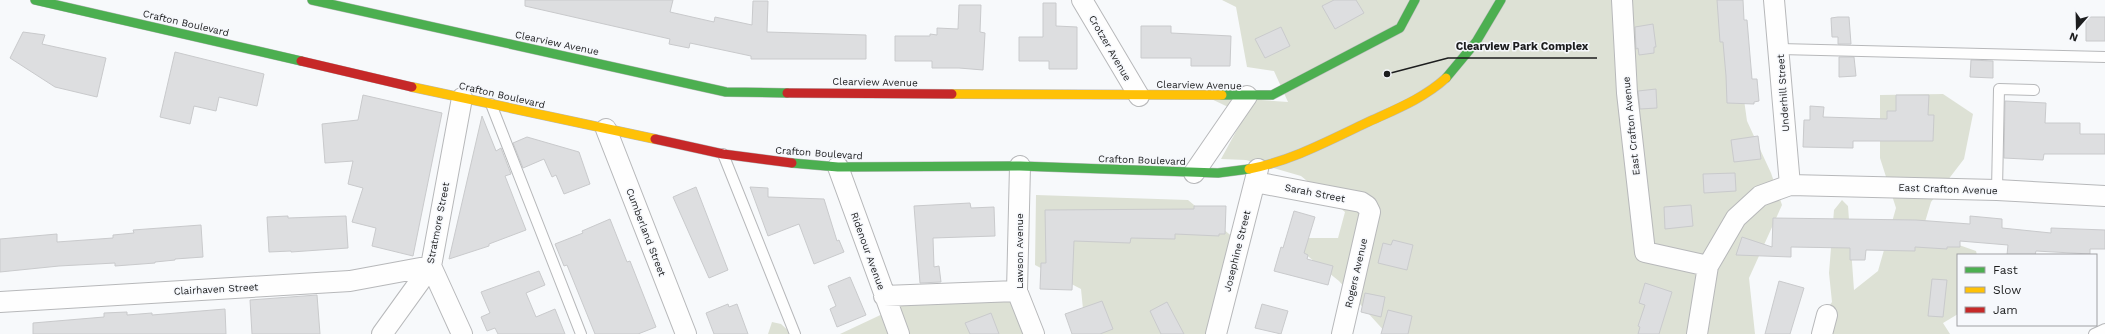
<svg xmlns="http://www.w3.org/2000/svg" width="2105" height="334" font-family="'Work Sans',sans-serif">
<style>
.green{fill:#dde1d5}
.building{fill:#dddee0;stroke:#c9cacc}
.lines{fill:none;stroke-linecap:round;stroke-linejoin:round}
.lane-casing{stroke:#b7b8ba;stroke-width:12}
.street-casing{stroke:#b7b8ba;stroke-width:22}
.fast-casing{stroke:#b7b8ba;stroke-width:10}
.slow-casing{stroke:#b7b8ba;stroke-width:10}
.jam-casing{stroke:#b7b8ba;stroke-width:10}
.lane{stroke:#fefefe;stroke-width:10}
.street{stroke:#fefefe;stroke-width:20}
.fast{stroke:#4caf50;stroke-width:9}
.slow{stroke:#ffc107;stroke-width:9}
.jam{stroke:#c62828;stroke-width:9}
.labels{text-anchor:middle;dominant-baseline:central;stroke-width:3;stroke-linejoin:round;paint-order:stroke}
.street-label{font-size:10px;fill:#1c1d1e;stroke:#f6f8fc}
.leader{fill:none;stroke:#1c1d1e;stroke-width:1.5}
.callout-dot{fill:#1c1d1e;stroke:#f6f8fc;stroke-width:1.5}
.callout-label{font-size:11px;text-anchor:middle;font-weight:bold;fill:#1c1d1e;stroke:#f6f8fc;stroke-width:3;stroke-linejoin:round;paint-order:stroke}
</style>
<rect width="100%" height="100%" fill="#f7f9fb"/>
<path class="green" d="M1222 0H1730L1747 121 1771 173 1782 205 1749 278 1755 334H1387L1339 281 1285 238H1338L1345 212 1301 176 1246 160 1221 159 1245 115 1205 96 1288 102 1274 71 1247 67 1236 7Z
M1943 94 1973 114 1964 159 1931 202 1922 232 1976 251 1977 255H1958V314L1943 323 1950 334H1824L1817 324 1832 302 1829 273 1834 210 1842 200 1848 206 1854 290 1878 271 1896 208 1880 158V95Z
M1036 195 1188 200 1246 248 1223 334H1075L1084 319 1081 289 1035 265Z
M1006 298 1041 334H840L906 303Z
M772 322 781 324 792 334H768Z"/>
<path class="building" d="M525 0H673L670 12 714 22 715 17 752 25 753 1H768L767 32 866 35V59H751V56L690 43 689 48 669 44 670 39 525 6Z
M1334 0H1356L1364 13 1335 29 1322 6Z
M1717 0H1743L1744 20H1747L1752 79H1757L1759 101 1754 102V104L1727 103 1726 76 1723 42H1720Z
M1043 3H1056V26L1077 27V69H1049V61H1019V37H1043Z
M959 5H981L980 32 985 33 983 70 959 68H932V61H895V36H930V34L937 35V28L958 29Z
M1838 17H1849L1851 44H1838V37H1832L1831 18Z
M2086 17H2105V41H2086Z
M1653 24 1656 47H1654V53L1639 55 1638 48 1636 49 1635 27Z
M1141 26H1171V33L1231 36 1230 66H1191V58H1141Z
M1281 27 1290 46 1265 58 1255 39Z
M23 32 45 35 42 44 106 58 97 97 55 87 10 58Z
M175 52 264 74 257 106 219 97 216 111 194 106 190 124 160 117Z
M1839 57H1854L1856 76 1839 77Z
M1971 60 1993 61V78L1970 77Z
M1656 89 1657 108 1640 109 1638 91Z
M363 95 442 113 413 256 372 246 376 228 352 222 363 188 348 184 353 161 325 163 322 124 358 120Z
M1896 95H1929L1928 115H1934L1933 141H1853V148L1803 147 1804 120H1810V106L1824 107 1823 117 1887 119V111H1896Z
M2005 101 2046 103 2045 123H2080V134H2105V154H2044L2043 160 2004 158Z
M482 116 496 151 501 148 511 174 505 176 526 230 489 244V246L449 259Z
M1758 136 1761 159 1734 162 1731 140Z
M527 137 579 152 590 184 564 194 556 175 552 177 544 159 523 168 513 143Z
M1735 173 1736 191 1704 193 1703 174Z
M696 187 728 270 709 278 673 197Z
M750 187 768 188V197L824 199 837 241 839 240 844 252 814 264 799 224 768 236Z
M970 203 971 208 994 207 995 236 933 238 934 267 939 266 941 282 920 283 914 206Z
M1691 205 1693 226 1665 229 1664 207Z
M1194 206H1226L1225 234H1219V236L1175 234V239L1131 238 1130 243 1074 241 1072 290 1040 289 1041 263H1046L1045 210 1194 209Z
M1294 211 1315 217 1304 253 1308 255 1307 259 1333 266 1328 285 1274 271 1281 247 1283 248Z
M288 216V218L346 216 348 248 291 252V251L269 252 267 217Z
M1970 216 2002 219V228L2051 233V228L2105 230V249H2090V254L2036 251 2035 255H2007L2008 245 1960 241V247H1947V249L1915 247V251L1866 250 1865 260H1850V248L1791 247V257L1736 255 1742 237 1772 247 1773 218 1916 220 1970 224Z
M610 219 627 262 630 261 656 327 638 334H595L567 265 564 266 555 244 583 233 582 231Z
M201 225 203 257 175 259V260L155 262V263L115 266V263L59 266 0 272V239L57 234V242L113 238V235L134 233 133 230Z
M1393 240 1413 245 1407 270 1378 263 1383 243 1391 245Z
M539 271 545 285 526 293 536 317 555 309 565 334H498L495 328 487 331 481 317 490 313 481 292Z
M850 277 866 315 837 327 830 309 836 306 828 286Z
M1932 279 1947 280 1943 317 1928 316Z
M1779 281 1804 288 1790 334H1765Z
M1645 283 1672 292 1659 334H1638L1640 327 1638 326 1645 305 1639 303Z
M1365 293 1385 297 1381 317 1361 312Z
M317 295 320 334H252L250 300Z
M1102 301 1113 329 1100 334H1072L1065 314Z
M1167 302 1184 334H1161L1150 311Z
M728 304 729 307 737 304 748 334H714L706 313Z
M1262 304 1288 311 1281 334 1255 328Z
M225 309 226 334H33V323L104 317V313L127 312V315L152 313V315Z
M1388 310 1412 316 1408 334H1381Z
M991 313 999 334H970L965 323Z"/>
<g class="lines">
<g class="lane-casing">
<path id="lane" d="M1780 49 2105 57
M491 104 581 334
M723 154 795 334
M1997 190 1999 89 2034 90
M2094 334 2105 329"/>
</g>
<g class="street-casing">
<path id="street" d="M1082 0 1139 96
M1622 0 1627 93 1645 252 1708 266 1736 218 1760 196 1790 185 1997 190 2105 196
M1774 0 1790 185
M606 129 686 334
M1020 166 1017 291 1034 334
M838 167 899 334
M1194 173 1247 96
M1255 182 1361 202 1367 206 1370 212 1342 334
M884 296 1017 291
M0 302 350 281 431 266 462 334
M382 334 431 266 462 98
M1216 334 1258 169
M1697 334 1708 266
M1822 334 1827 315"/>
</g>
<g class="fast-casing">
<path id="fast" d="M35 0 301 61
M312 0 726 92 787 93
M1446 78 1476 42 1501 0
M1222 95H1272L1400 28 1415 0
M792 163 838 167 1020 166 1218 173 1249 169"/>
</g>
<g class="slow-casing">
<path id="slow" d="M412 87 655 139
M952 94 1222 95
M1249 169C1291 161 1328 141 1366 123 1394 110 1423 99 1446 78"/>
</g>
<g class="jam-casing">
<path id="jam" d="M301 61 412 87
M787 93 952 94
M655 139 723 154 792 163"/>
</g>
<use href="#lane" class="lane"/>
<use href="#street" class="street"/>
<use href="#fast" class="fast"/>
<use href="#slow" class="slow"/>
<use href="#jam" class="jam"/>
</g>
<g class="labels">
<g class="street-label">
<text transform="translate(186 23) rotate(13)">Crafton Boulevard</text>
<text transform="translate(557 43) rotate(12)">Clearview Avenue</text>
<text transform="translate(1110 48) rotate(60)">Crotzer Avenue</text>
<text transform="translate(875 82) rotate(1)">Clearview Avenue</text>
<text transform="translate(1199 85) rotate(1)">Clearview Avenue</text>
<text transform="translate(1783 93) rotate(-94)">Underhill Street</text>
<text transform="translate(502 95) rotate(13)">Crafton Boulevard</text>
<text transform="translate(1631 126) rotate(-96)">East Crafton Avenue</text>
<text transform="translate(819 153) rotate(4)">Crafton Boulevard</text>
<text transform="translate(1142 160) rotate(2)">Crafton Boulevard</text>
<text transform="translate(1948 189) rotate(2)">East Crafton Avenue</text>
<text transform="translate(1315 193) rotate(11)">Sarah Street</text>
<text transform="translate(438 223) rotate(-79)">Stratmore Street</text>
<text transform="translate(646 232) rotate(69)">Cumberland Street</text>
<text transform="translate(868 251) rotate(70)">Ridenour Avenue</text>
<text transform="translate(1019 251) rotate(-90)">Lawson Avenue</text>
<text transform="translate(1237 251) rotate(-76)">Josephine Street</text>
<text transform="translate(1356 273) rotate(-77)">Rogers Avenue</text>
<text transform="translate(216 289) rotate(-3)">Clairhaven Street</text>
</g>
</g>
<path class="leader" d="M1387 74L1448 58H1597"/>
<circle class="callout-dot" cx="1387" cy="74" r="4"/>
<g class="callout-label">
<text x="1522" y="50">Clearview Park Complex</text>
</g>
<rect x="1957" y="254" width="140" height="72" fill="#f6f8fc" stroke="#9fa0a3"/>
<rect x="1965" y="267" width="20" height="6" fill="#4caf50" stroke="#9fa0a3"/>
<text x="1993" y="274" font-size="12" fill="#1c1d1e">Fast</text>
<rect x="1965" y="287" width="20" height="6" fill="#ffc107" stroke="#9fa0a3"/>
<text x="1993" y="294" font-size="12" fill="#1c1d1e">Slow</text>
<rect x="1965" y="307" width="20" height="6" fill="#c62828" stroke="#9fa0a3"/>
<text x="1993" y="314" font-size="12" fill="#1c1d1e">Jam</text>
<g transform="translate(2077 28) rotate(200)" stroke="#f6f8fc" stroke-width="3" paint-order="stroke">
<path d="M0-3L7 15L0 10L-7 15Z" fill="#1c1d1e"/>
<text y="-6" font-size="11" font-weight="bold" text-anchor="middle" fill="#1c1d1e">N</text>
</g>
</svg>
